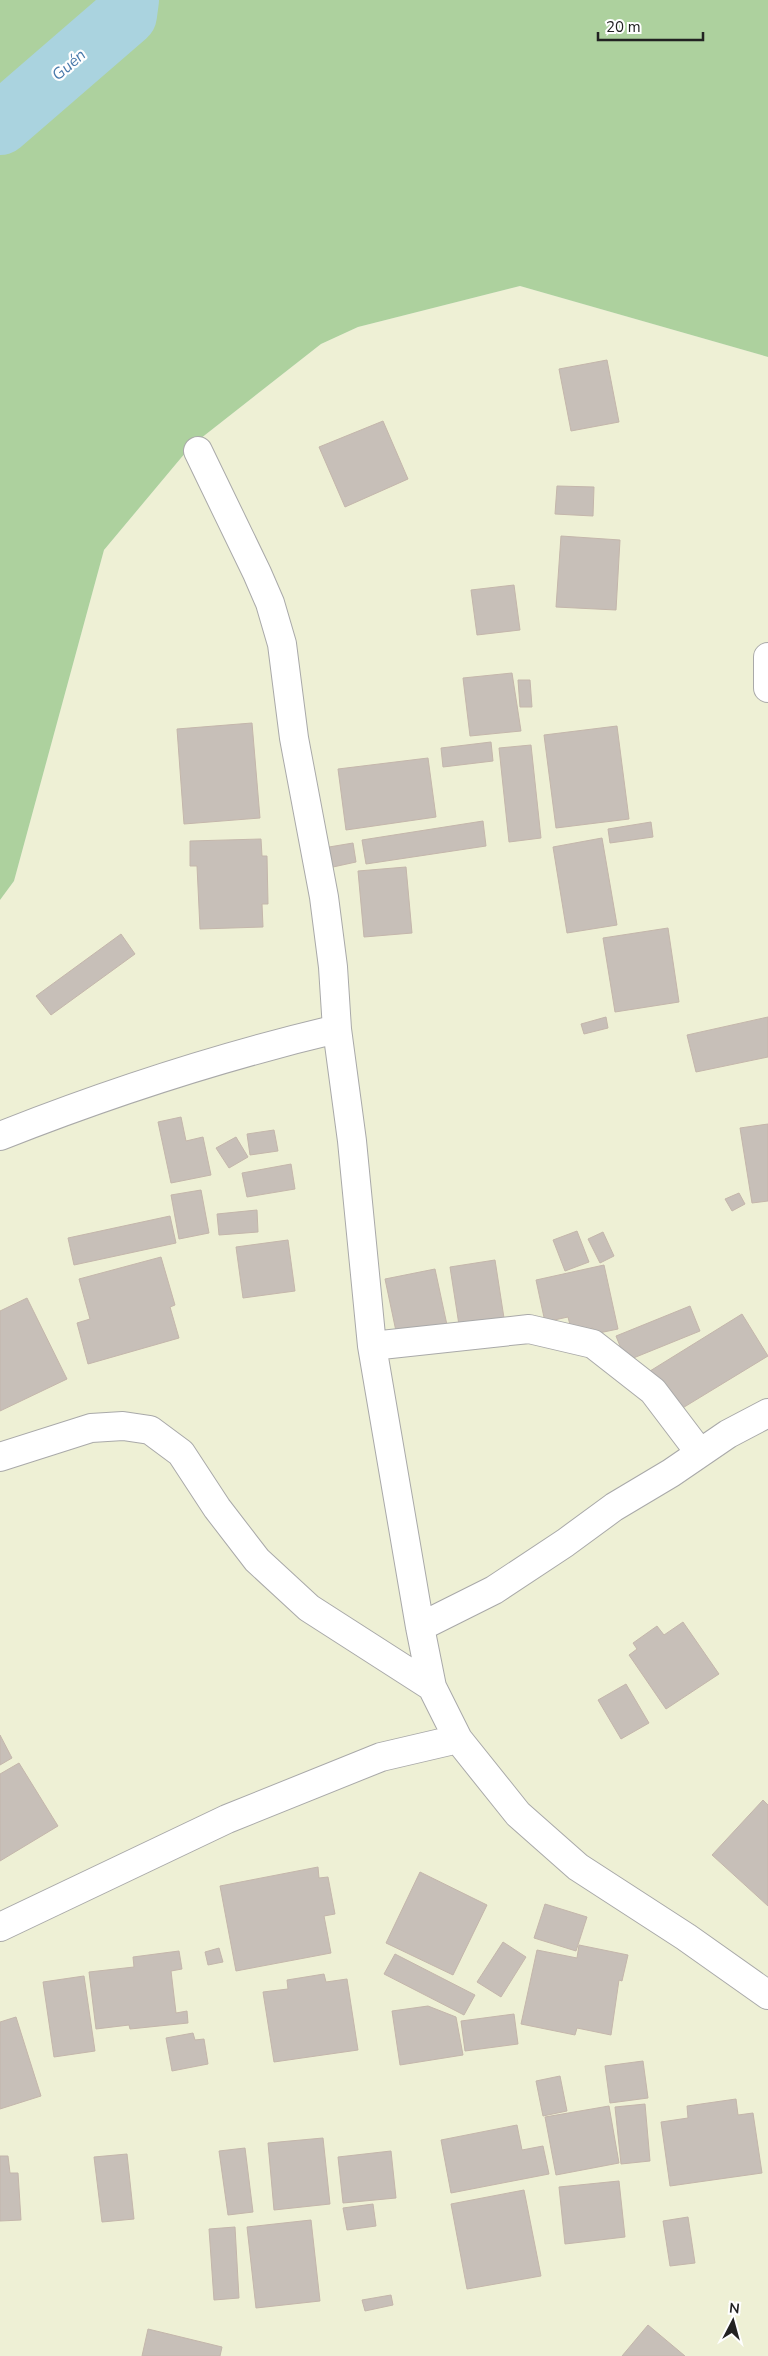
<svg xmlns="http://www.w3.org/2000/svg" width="768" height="2356" font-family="'Nunito Sans',sans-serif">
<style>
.farmland{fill:#eef0d5}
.forest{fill:#add19e}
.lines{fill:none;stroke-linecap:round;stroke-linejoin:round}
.river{stroke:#aad3df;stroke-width:62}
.building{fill:#c7bfb8;stroke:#c4b6ab}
.street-casing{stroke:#a9a9a9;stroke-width:30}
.street{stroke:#fff;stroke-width:28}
.labels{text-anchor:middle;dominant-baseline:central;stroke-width:4.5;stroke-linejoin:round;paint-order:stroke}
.water-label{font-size:16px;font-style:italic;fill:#4a7aab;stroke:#fff}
</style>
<rect width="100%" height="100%" fill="#f2efe9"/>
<path class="farmland" d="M520 286 768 357V2356H0V900L14 881 104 550 191 446 321 344 358 327Z"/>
<path class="forest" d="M0 0H768V357L520 286 358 327 321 344 191 446 104 550 14 881 0 900Z"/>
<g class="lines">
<path class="river" d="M0 124 126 15 128 0"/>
</g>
<path class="building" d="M607 360 619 422 571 431 559 369Z
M383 421 408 479 345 507 319 447Z
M557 486 594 487 593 516 555 514Z
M561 536 620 540 616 610 556 607Z
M514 585 520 630 477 635 471 590Z
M512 673 521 731 470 736 463 678Z
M518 680H530L532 707H520Z
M252 723 260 818 184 824 177 729Z
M617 726 629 819 556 828 544 735Z
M491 742 493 761 443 767 441 748Z
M531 745 541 838 509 842 499 748Z
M428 758 436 817 346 830 338 769Z
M483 821 486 846 366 864 362 840Z
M651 822 653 837 610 843 608 829Z
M602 838 617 925 567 933 553 847Z
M261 839 262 856H267L268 904H262L263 927 200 929 197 866H190V841Z
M353 843 356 862 333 867 329 847Z
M406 867 412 933 364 937 358 871Z
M668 928 679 1002 615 1012 603 938Z
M121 934 135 954 51 1015 36 996Z
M606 1017 608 1028 584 1034 581 1024Z
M768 1017V1057L696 1072 687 1035Z
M181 1117 186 1141 203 1137 211 1175 171 1183 158 1122Z
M768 1124V1201L752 1203 740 1128Z
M274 1130 278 1151 250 1155 247 1134Z
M236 1137 248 1157 229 1168 216 1148Z
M291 1164 295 1189 247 1197 242 1173Z
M201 1190 209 1233 179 1239 171 1195Z
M739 1193 745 1204 732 1211 725 1199Z
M257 1210 258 1232 219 1235 217 1214Z
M170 1216 176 1243 74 1265 68 1238Z
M577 1231 589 1262 565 1271 553 1240Z
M603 1232 614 1256 600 1263 588 1239Z
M288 1240 295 1291 243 1298 236 1247Z
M161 1257 175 1305 170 1307 179 1338 88 1364 77 1323 90 1319 79 1279Z
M495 1260 504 1318 459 1325 450 1267Z
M604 1265 618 1329 594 1334 593 1328 572 1333 568 1317 545 1322 536 1280Z
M435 1269 447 1325 397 1336 385 1279Z
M27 1298 67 1379 0 1411V1311Z
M690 1306 700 1331 626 1361 616 1336Z
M742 1314 768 1356 676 1412 650 1371Z
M683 1622 719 1674 666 1709 629 1655 637 1649 633 1643 657 1626 664 1635Z
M626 1684 649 1723 621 1739 598 1700Z
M0 1735 12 1758 0 1765Z
M19 1763 58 1826 0 1861V1774Z
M763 1800 768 1805V1906L712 1855Z
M318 1867 319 1878 328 1877 335 1914 324 1916 331 1953 236 1971 220 1886Z
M420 1872 487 1905 453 1975 386 1943Z
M545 1904 587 1917 576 1951 534 1938Z
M503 1942 526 1957 501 1997 477 1982Z
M579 1945 628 1955 622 1981 619 1980 611 2035 577 2028 575 2035 521 2024 537 1950 577 1958Z
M219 1948 223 1962 208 1965 205 1952Z
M179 1951 182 1969 171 1971 176 2013 187 2011 188 2023 130 2029 129 2025 96 2029 89 1972 134 1967 133 1957Z
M395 1954 475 1995 464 2015 384 1974Z
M324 1974 326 1982 347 1979 358 2050 274 2062 263 1992 288 1989 287 1980Z
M84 1976 95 2051 54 2057 43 1982Z
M428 2006 456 2017 463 2055 400 2065 392 2011Z
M514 2014 518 2044 465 2051 461 2021Z
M16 2017 41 2096 0 2109V2022Z
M193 2033 195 2040 204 2039 208 2064 172 2071 166 2038Z
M643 2061 648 2098 610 2103 605 2066Z
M560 2076 567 2111 543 2116 536 2081Z
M736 2099 738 2115 753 2113 762 2173 670 2186 661 2122 688 2118 687 2106Z
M645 2104 650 2161 621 2164 615 2107Z
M609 2106 619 2163 556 2175 545 2117Z
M517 2125 522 2150 543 2146 549 2174 451 2193 441 2140Z
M323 2138 330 2204 274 2210 268 2143Z
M245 2148 253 2212 228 2215 219 2151Z
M391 2151 396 2198 343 2203 338 2157Z
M127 2154 134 2219 102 2222 94 2157Z
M0 2156H8L10 2173H18L21 2220 0 2221Z
M619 2181 625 2237 565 2244 559 2187Z
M524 2190 541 2276 467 2289 451 2204Z
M373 2204 376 2226 347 2230 343 2208Z
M688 2217 695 2263 670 2266 663 2221Z
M311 2220 320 2301 256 2308 247 2227Z
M235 2227 239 2298 214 2300 209 2229Z
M391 2295 393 2305 365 2311 362 2300Z
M648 2325 685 2356H622Z
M148 2329 222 2347 220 2356H142Z"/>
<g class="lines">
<g class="street-casing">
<path id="street" d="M198 451 257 573 270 603 282 644 294 738 324 897 333 967 337 1029 352 1141 372 1346 420 1627 432 1687 458 1739 518 1814 578 1867 686 1937 768 1995
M768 657V688
M0 1136C109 1093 223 1056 337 1029
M372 1346 529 1329 593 1344 653 1391 700 1453
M0 1457 91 1428 123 1426 150 1430 181 1453 217 1508 257 1560 309 1608 432 1687
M420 1627 494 1590 565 1543 614 1507 671 1473 728 1434 768 1413
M0 1927 227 1819 381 1757 458 1739"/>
</g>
<use href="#street" class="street"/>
</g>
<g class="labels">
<g class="water-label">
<text transform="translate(69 65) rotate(-41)">Guén</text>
</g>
</g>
<g transform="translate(733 2321) rotate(6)" stroke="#ffffff" stroke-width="4" paint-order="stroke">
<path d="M0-4L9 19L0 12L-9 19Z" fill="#222222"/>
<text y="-8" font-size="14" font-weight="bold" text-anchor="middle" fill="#222222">N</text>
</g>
<path d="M598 32v8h105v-8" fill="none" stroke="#222222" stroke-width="2.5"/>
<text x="606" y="32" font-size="15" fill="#222222" stroke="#ffffff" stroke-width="4" paint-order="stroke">20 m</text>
</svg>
